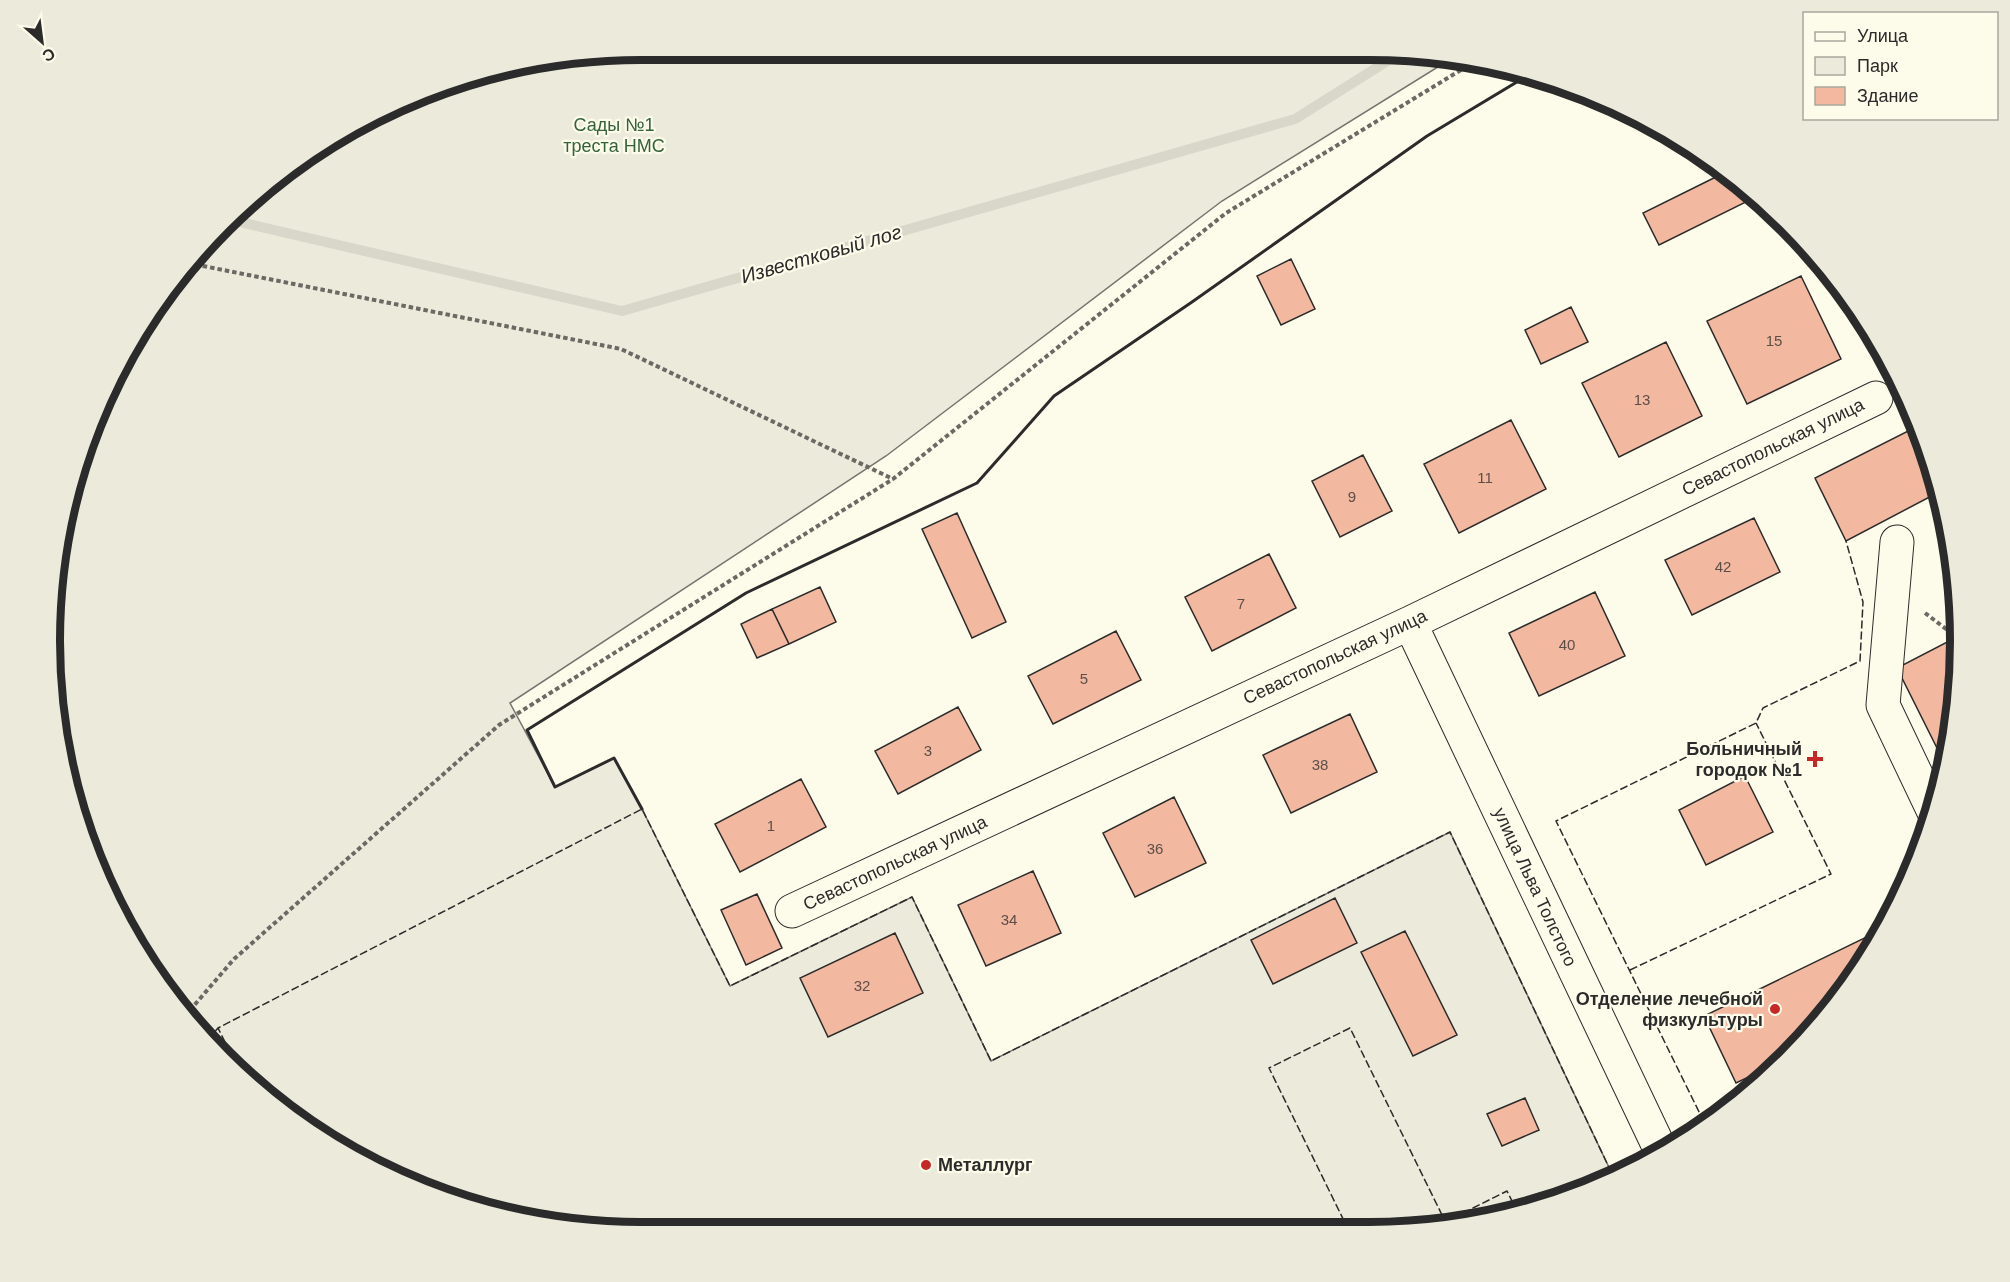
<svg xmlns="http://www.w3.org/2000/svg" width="2010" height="1282" font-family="Arial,sans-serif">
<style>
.green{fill:#ecebdb;stroke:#74746e;stroke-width:1.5}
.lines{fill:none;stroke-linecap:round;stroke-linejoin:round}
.stream{stroke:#d8d7c9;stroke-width:10}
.building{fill:#f2b8a0;stroke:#2b2b2b;stroke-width:1.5}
.minor-casing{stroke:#2b2b2b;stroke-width:35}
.path{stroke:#6a6964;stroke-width:4;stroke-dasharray:4.5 3;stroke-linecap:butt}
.minor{stroke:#fdfbea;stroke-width:33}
.fence{stroke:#2b2b2b;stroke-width:1.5;stroke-dasharray:8 3;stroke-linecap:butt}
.wall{stroke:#2b2b2b;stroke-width:3}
.poi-dot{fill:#c62828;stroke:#fdfbea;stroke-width:2}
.labels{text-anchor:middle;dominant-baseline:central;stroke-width:4.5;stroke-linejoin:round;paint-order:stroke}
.number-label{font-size:15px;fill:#5d4e48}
.park-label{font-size:18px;fill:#34623c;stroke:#fdfbea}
.street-label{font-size:18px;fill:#2b2b2b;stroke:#fdfbea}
.poi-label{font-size:18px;font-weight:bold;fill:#2b2b2b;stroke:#fdfbea;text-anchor:end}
.water-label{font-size:20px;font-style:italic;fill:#2b2b2b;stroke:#fdfbea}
.rim{fill:none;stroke:#2b2b2b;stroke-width:8}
</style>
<rect width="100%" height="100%" fill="#fdfbea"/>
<path class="green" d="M563 55H1446L1454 57 1222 201 886 456 510 703 555 787 614 758 642 809 730 986 912 897 991 1061 1450 832 1614 1178 1522 1212 1408 1231 564 1227 415 1188 281 1110 197 1031 149 969 95 868 70 794 55 718 51 603 81 451 129 346 172 281 223 223 312 149 451 81Z"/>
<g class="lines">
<path class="stream" d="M227 219 622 311 1295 119 1397 55"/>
</g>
<path class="building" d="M1728 171 1752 193 1754 198 1659 245 1643 213Z
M1291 259 1315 309 1281 325 1257 276Z
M1801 276 1841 359 1747 404 1707 321Z
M1571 307 1588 342 1541 364 1525 330Z
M1666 342 1702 416 1619 457 1582 383Z
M1511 420 1546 489 1459 533 1424 464Z
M1918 426 1929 451 1939 492 1846 541 1815 478Z
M1363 455 1392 511 1340 537 1312 481Z
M957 513 1006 622 972 638 922 529Z
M1754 518 1780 572 1692 615 1665 560Z
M1269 554 1296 608 1212 651 1185 597Z
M820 587 836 622 789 644 772 609Z
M1595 592 1625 656 1539 696 1509 633Z
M772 609 789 644 757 658 741 624Z
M1116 631 1141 680 1053 724 1028 676Z
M1953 639 1958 649 1959 680 1945 764 1897 668Z
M958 707 981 750 898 794 875 751Z
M1350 714 1377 772 1291 813 1263 755Z
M1745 776 1773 832 1706 865 1679 810Z
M801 779 826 827 740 872 715 824Z
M1174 797 1206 863 1135 897 1103 833Z
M1033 871 1061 933 986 966 958 905Z
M757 894 782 948 746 965 721 910Z
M1335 898 1357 943 1273 984 1251 940Z
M1883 929 1838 1001 1782 1061 1736 1083 1704 1016Z
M1405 931 1457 1035 1413 1056 1361 952Z
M895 933 923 993 828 1037 800 978Z
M1525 1098 1539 1130 1502 1146 1487 1114Z"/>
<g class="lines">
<g class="minor-casing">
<path id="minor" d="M1897 542 1883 705 1934 812
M1410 623 1661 1151
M792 911 1410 623 1876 398"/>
</g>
<path class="path" d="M188 263 621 349 893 479
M1925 613 1958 638
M185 1016 234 959 499 725 893 479 1226 213 1474 62"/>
<use href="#minor" class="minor"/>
<path class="fence" d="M1630 970 1831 874 1756 723
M207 1041 218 1028 219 1029
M240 1072 218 1028 642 809 730 986 912 897 991 1061 1450 832 1614 1178
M1704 1122 1556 821 1756 723 1763 708 1860 661 1863 602 1846 541
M1443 1223 1507 1191 1518 1213
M1349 1231 1269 1068 1350 1028 1444 1219 1425 1228"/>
<path class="wall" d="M642 809 614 758 555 787 527 730 746 593 977 483 1054 396 1192 302 1427 136 1527 76"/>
</g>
<g class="poi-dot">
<path d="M1812 750h6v6h6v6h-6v6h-6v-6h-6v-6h6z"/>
<circle cx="1775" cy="1009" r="6"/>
<circle cx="926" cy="1165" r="6"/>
</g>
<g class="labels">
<g class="number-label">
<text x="1774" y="340">15</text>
<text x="1642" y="399">13</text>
<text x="1485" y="477">11</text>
<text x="1352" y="496">9</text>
<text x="1723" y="566">42</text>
<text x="1241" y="603">7</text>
<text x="1567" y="644">40</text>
<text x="1084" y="678">5</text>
<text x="928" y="750">3</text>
<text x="1320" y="764">38</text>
<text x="771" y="825">1</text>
<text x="1155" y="848">36</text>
<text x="1009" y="919">34</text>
<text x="862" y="985">32</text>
</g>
<g class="park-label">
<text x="614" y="125">Сады №1<tspan x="614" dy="21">треста НМС</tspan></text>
</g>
<g class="street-label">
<text transform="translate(1773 447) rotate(-26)">Севастопольская улица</text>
<text transform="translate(1335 657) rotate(-25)">Севастопольская улица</text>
<text transform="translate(895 863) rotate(-25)">Севастопольская улица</text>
<text transform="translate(1535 887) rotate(65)">улица Льва Толстого</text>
</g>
<g class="poi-label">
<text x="1802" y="749">Больничный<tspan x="1802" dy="21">городок №1</tspan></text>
<text x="1763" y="999">Отделение лечебной<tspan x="1763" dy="21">физкультуры</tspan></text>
<text x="938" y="1165" text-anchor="start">Металлург</text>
</g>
<g class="water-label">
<text transform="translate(821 254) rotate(-16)">Известковый лог</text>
</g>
</g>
<path d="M0 0H2010V1282H0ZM641 60H1369A581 581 0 0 1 1950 641V641A581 581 0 0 1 1369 1222H641A581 581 0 0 1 60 641V641A581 581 0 0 1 641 60Z" fill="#eceadb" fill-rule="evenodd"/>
<path class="rim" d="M641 60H1369A581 581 0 0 1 1950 641V641A581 581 0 0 1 1369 1222H641A581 581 0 0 1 60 641V641A581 581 0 0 1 641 60Z"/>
<rect x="1803" y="12" width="195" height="108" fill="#fdfbea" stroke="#a9a89e" stroke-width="1.5"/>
<rect x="1815" y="32" width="30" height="9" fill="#fdfbea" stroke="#a9a89e" stroke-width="1.5"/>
<text x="1857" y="42" font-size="18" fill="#2b2b2b">Улица</text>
<rect x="1815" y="57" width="30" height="18" fill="#ecebdb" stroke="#a9a89e" stroke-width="1.5"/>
<text x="1857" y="72" font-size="18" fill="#2b2b2b">Парк</text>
<rect x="1815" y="87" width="30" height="18" fill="#f2b8a0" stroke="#a9a89e" stroke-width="1.5"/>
<text x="1857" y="102" font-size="18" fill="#2b2b2b">Здание</text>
<g transform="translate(42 42) rotate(152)" stroke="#fdfbea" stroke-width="4.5" paint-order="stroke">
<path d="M0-4.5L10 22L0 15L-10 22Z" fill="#2b2b2b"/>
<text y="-9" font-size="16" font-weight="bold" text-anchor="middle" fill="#2b2b2b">С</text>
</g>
</svg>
